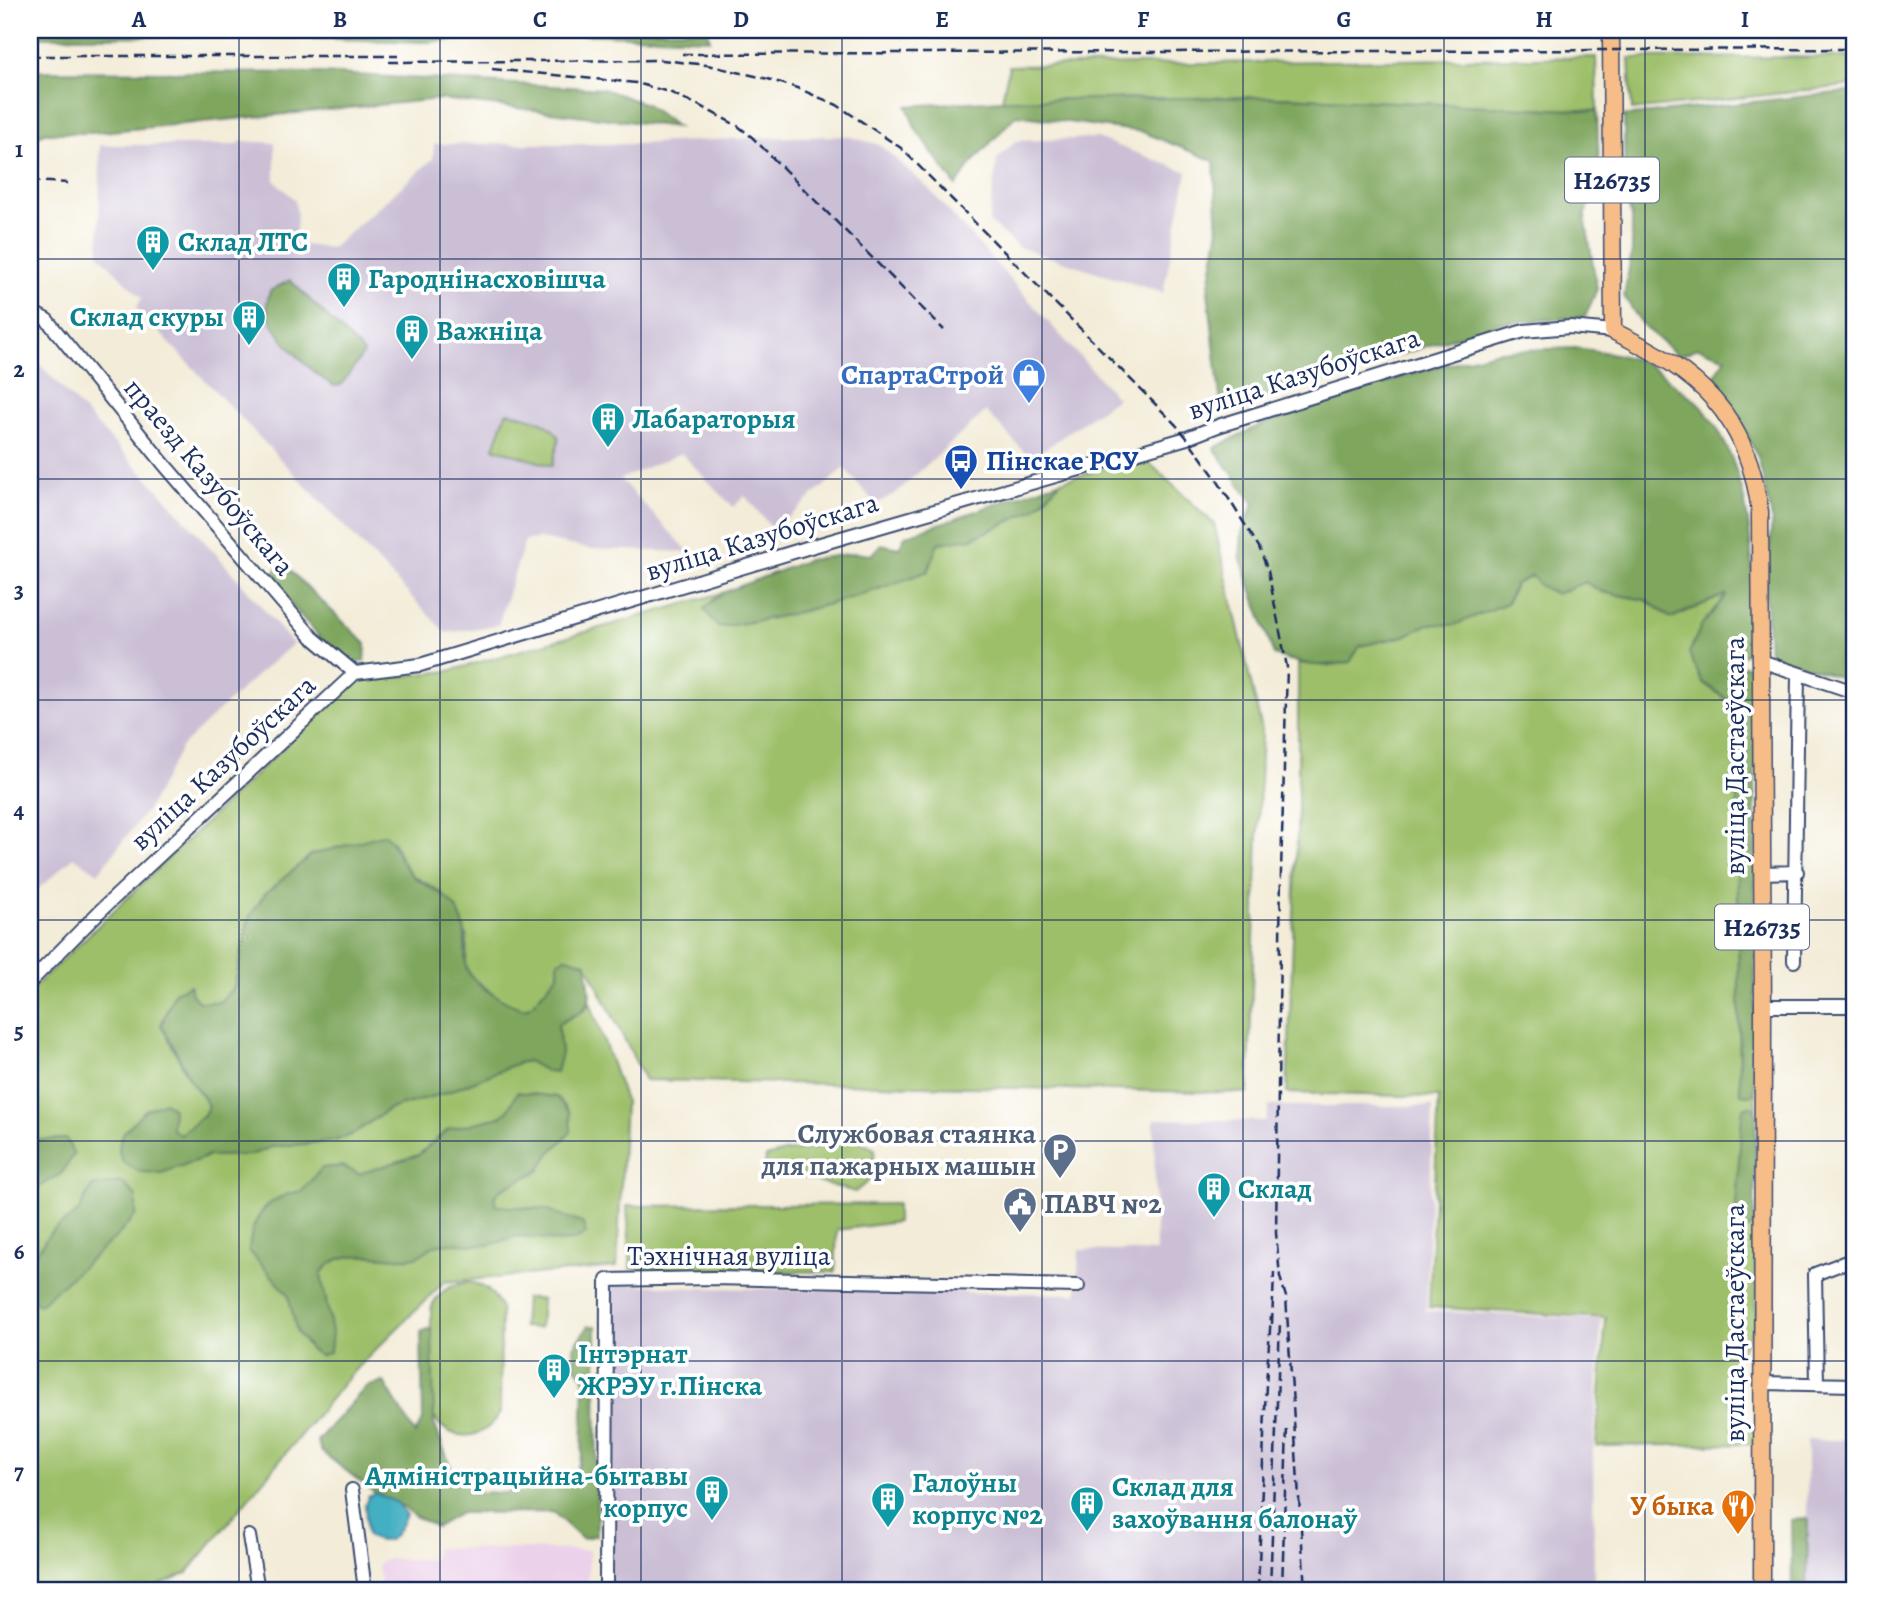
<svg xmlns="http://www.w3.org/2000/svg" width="1884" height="1620" font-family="Alegreya,serif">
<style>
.built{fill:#ecd1ea}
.industrial{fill:#cbbfd5}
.green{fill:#9dbf69;stroke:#5c7764;stroke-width:2}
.forest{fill:#7ea65d;stroke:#4c6a5e;stroke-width:2}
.water{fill:#43afc2;stroke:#2f6f90;stroke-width:2}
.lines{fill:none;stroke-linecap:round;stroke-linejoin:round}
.minor-casing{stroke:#3b4b70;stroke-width:16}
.major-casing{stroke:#3b4b70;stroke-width:19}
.minor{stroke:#fff;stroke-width:12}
.major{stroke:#f7bd88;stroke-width:16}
.rail{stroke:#1b2f5e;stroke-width:2.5;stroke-dasharray:10 5;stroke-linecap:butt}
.grid{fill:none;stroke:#1b2f5e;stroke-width:2;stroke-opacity:0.55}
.labels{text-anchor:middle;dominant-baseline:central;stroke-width:7;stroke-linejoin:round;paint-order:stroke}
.shield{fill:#fff;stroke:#5f6d8e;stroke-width:2}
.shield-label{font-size:26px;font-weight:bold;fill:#1b2f5e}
.culture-label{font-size:28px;font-weight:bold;fill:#0d838f;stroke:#fff;text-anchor:start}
.street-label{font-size:28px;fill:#1b2f5e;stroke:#fff}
.shop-label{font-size:28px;font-weight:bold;fill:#366cbe;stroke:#fff;text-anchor:end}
.transit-label{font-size:28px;font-weight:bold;fill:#164399;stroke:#fff;text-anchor:start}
.service-label{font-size:28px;font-weight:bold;fill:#4e5e75;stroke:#fff;text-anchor:end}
.food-label{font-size:28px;font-weight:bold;fill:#c56008;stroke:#fff;text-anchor:end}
.neatline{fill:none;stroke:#1b2f5e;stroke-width:2.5}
.grid-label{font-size:23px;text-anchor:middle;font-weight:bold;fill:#1b2f5e}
</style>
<rect width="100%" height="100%" fill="#fff"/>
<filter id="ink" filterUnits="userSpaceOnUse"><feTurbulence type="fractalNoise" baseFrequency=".0143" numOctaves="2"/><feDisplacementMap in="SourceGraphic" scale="14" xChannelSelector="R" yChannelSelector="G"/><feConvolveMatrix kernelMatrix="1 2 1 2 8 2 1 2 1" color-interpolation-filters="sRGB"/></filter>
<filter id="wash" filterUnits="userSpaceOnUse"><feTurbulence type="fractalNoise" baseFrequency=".00686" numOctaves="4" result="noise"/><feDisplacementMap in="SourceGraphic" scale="28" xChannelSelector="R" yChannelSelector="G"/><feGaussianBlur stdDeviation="1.57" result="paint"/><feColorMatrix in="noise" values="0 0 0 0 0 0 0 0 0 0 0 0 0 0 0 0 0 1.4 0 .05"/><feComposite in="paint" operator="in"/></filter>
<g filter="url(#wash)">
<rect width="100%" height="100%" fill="#f3ecd8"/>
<path class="built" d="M436 1548 589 1550 588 1590H382L378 1563 388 1559 434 1560Z"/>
<path class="industrial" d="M846 136 880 145 927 187 1117 398 1048 447 1029 457 986 411 896 493 876 504 844 468 789 517 770 526 745 496 733 507 681 453 620 479 689 552 591 549 540 539 525 540 498 625 446 633 136 308 142 298 99 255 100 145H236L242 141 275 143V181L295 200 297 215 295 244 332 248 433 159 434 144H635L753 138Z
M1097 138 1187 172 1163 293 1018 247 989 222 997 159 1016 141Z
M30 354 165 497 238 579 293 644 247 684 182 746 149 807 98 873 74 857 30 896Z
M1269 1106H1433L1426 1311 1601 1320 1593 1451 1594 1585 1616 1590H611L610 1283 699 1288 1077 1294 1079 1250 1156 1252 1154 1119 1266 1121Z
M1807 1440H1854V1590H1807Z"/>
<path class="green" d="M1626 30H1854V31L1626 34Z
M1596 57 1597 111 1283 97 1002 100 1009 66Z
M1854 57V85L1632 110 1629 58Z
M509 412C528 418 550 420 559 438L552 466 494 448 506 413Z
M1143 457 1214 524 1262 730 1248 1093 645 1080 586 963 558 974 533 1004 524 1009 505 1003 469 975 466 966 467 936 441 892 412 875 401 860 393 841 249 918 234 987 220 1002H199L192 995 161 1025C171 1042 179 1061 189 1079 195 1089 204 1095 208 1106L204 1115 180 1135 171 1129 172 1109 161 1173 209 1156 251 1155 271 1147 333 1141 353 1134 389 1109 448 1092 518 1063 528 1061 546 1071 561 1053 558 1024 585 1010 590 1002 625 1101 617 1267 444 1282 350 1375 187 1573 146 1590H30V991L353 681 449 671 722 593 704 609 718 627C790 618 860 597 928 571L937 543 972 538 1036 508 1061 481Z
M1532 576 1585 582 1602 592 1646 600 1671 618 1729 593 1701 626 1702 682 1728 700 1736 718 1740 1084 1741 1094 1751 1095 1755 1091 1756 1114 1750 1228 1754 1224 1756 1321C1748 1351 1711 1373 1733 1408 1739 1418 1749 1424 1755 1434V1444L1596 1446 1606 1318 1429 1307 1439 1097 1287 1093 1298 811V663L1327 666 1350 662 1359 646 1404 636 1428 624H1454L1507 603 1515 584Z
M853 1139 875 1149 872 1178 855 1192 802 1177H773L764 1170 766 1157 784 1152 816 1149Z
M897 1204V1222L837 1230 835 1272 631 1269 627 1206Z
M468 1282C484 1284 495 1294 501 1309L500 1412C485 1443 445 1444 431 1411V1310C436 1292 450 1285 468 1282Z
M525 1298 542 1299 540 1328 523 1327Z"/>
<path class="forest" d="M30 30H706L710 39 546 33 425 42 244 36 30 37Z
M30 71 320 73 603 89 646 104 677 127 440 99 91 133H44L30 142Z
M1854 91V682L1769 654 1766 600 1772 518 1758 457 1715 375 1726 358 1698 348 1678 356 1641 323 1624 296 1632 251V217L1625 197 1624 116Z
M1283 97 1597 111 1599 175 1585 216 1597 289 1585 317 1500 323 1244 404 1221 406 1208 291 1218 234 1214 161 1143 132 1016 115 971 164 956 186 915 128 907 106 1002 100Z
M290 280 364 353 341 385 334 386C312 373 270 334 267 307 266 302 269 296 270 291Z
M1576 348C1602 352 1630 354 1653 368 1661 372 1667 379 1674 384 1683 392 1696 399 1703 408 1756 475 1755 570 1751 651L1736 658 1739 665 1749 667 1755 676V1091L1751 1095 1741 1094 1740 1084 1736 718 1728 700 1702 682 1689 653 1701 626 1727 594 1671 618 1646 600 1602 592 1585 582 1556 594 1540 586 1532 576 1515 584 1507 603 1454 625 1428 624 1404 636 1360 646 1350 662C1318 668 1305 665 1274 655L1240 556 1242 532 1254 504 1214 448 1256 427 1421 371 1499 351Z
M1061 481 1036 508 1006 523 972 538 938 543 928 571C860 597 790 618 718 627L704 609 722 593 808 560 855 553 871 555 881 544 899 548 905 536Z
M281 562 366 644 365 661 352 663 332 651 270 581Z
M385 834C397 846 399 863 412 875 425 887 443 891 455 907 470 929 463 942 466 965 469 984 507 1004 524 1009L533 1004 558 974V961L567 957 586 963C591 1006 597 1003 558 1024L561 1053 556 1072 546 1071 528 1061 518 1063 448 1092 389 1109 353 1134 334 1141 271 1147 251 1155 209 1156 161 1173 140 1172 123 1162 119 1152 120 1142 124 1132 145 1110 165 1102 173 1109 172 1129 180 1135 204 1115 208 1107 204 1097 190 1081 177 1053 161 1025 175 992 190 985 192 995 199 1002H220L234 987 249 918 265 894 311 855Z
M517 1092 557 1097 570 1113 571 1132 549 1154 539 1171 501 1189 494 1197 497 1206 546 1209 584 1224 586 1234C564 1250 542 1236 519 1236 508 1237 498 1244 488 1245 472 1247 455 1241 439 1244 429 1246 423 1257 411 1258 383 1260 340 1244 321 1274L332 1332 330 1352 320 1356 311 1350 297 1333 288 1294 249 1251C251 1217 268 1196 302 1191L322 1168 342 1166 359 1174 418 1155 449 1129 500 1117 508 1110Z
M1750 1106 1755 1109 1756 1114 1754 1224C1748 1231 1740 1231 1735 1221L1742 1113 1744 1108Z
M66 1139 74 1154 62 1173 30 1192V1147L38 1140Z
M122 1182 136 1196V1215L118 1235 39 1305 30 1297V1269L33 1258 51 1232 78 1212 92 1186Z
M588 1326H596L597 1535 582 1539 553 1512 461 1513 436 1527 416 1517 396 1502 375 1493 322 1452 317 1441 366 1387 384 1382 415 1434 423 1419 421 1332 428 1329 432 1331 434 1423 453 1473 478 1492 506 1493 544 1476 575 1473 582 1455 584 1378 575 1366 574 1347Z
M1808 1519 1807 1590H1792L1791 1520Z"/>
<path class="water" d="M375 1493 396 1502 406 1515C396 1535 391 1549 367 1536L365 1505 368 1497Z"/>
</g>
<g filter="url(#ink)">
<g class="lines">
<g class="minor-casing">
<path id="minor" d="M30 311 47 320 163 463 312 637 355 673
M1761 661 1854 692
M1761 873 1797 872
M1794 961 1798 674
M30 982 100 911 355 673 420 665 810 547 1187 438 1218 426 1524 331 1570 327 1613 331
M1763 1006H1854
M1761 1383 1854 1385
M1817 1384 1815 1274 1854 1259
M352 1490 365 1590
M249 1536 258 1590
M606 1590 607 1280 713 1278 1078 1286"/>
</g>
<g class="major-casing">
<path id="major" d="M1611 30 1613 331C1698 372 1748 413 1760 512L1763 1006 1762 1590"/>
</g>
<use href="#minor" class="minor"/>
<use href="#major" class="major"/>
<path class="rail" d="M682 54 1854 49
M30 56H398
M389 62 662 60 707 65 768 79 797 88 837 105 901 148 1176 425 1187 438 1217 480 1259 547 1268 571 1287 667 1281 870 1276 1233 1280 1277 1286 1297 1305 1590
M492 69 636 83 669 92 696 104 738 126 753 138 944 330
M30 181 68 183
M1272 1324 1274 1272
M1258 1590 1266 1384 1271 1316
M1270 1590 1280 1322
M1282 1590 1287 1426"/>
</g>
</g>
<path class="grid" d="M239 30V1590M440 30V1590M641 30V1590M842 30V1590M1042 30V1590M1243 30V1590M1444 30V1590M1645 30V1590M30 259H1854M30 479H1854M30 700H1854M30 920H1854M30 1141H1854M30 1361H1854"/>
<defs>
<g id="building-pin" transform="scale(1.75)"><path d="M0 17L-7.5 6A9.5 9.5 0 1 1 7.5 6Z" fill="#0f9aa8" stroke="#fff"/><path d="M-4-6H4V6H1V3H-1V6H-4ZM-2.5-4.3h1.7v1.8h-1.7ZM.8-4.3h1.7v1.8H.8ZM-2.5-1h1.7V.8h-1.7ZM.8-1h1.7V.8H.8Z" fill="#fff"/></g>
<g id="shop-pin" transform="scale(1.75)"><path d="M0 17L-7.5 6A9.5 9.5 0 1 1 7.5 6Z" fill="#3f7fe0" stroke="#fff"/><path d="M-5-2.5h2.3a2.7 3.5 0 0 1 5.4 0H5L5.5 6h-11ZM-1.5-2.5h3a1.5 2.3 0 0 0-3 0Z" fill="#fff"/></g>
<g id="bus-pin" transform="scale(1.75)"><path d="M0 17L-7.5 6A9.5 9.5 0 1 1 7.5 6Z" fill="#1a4fb4" stroke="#fff"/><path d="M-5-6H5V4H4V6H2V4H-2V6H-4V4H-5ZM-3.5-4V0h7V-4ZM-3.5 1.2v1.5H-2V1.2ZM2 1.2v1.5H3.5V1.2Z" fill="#fff"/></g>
<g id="parking-pin" transform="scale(1.75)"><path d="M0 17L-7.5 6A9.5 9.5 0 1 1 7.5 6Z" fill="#5c6f8a" stroke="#fff"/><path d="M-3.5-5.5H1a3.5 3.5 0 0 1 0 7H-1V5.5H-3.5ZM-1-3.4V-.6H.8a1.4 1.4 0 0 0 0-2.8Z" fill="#fff"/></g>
<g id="civic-pin" transform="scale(1.75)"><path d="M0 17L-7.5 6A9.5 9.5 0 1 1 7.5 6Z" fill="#5c6f8a" stroke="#fff"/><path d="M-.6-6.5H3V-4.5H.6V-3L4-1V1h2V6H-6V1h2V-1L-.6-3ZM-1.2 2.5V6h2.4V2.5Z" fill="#fff"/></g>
<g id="restaurant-pin" transform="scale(1.75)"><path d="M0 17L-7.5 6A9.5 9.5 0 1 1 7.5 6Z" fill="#e8710a" stroke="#fff"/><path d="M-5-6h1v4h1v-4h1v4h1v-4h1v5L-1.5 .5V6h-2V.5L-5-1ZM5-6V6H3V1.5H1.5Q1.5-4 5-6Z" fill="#fff"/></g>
</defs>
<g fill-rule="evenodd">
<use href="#building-pin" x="153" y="242"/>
<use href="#building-pin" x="344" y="279"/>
<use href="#building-pin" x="249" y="317"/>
<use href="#building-pin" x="412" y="331"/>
<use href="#shop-pin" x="1029" y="375"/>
<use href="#building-pin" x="608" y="419"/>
<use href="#bus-pin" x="961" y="461"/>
<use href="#parking-pin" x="1060" y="1150"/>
<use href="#building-pin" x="1214" y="1189"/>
<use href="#civic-pin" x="1020" y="1204"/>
<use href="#building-pin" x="554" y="1370"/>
<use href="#building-pin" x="712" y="1492"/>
<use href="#building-pin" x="888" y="1499"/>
<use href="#building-pin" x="1087" y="1503"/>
<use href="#restaurant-pin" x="1738" y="1506"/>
</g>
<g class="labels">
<g class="shield">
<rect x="1565" y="157.5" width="94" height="45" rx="5"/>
<rect x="1715" y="904.5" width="94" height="45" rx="5"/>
</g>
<g class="shield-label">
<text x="1612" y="180">Н26735</text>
<text x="1762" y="927">Н26735</text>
</g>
<g class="culture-label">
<text x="178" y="242">Склад ЛТС</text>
<text x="368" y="279">Гароднінасховішча</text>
<text x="224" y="317" text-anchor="end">Склад скуры</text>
<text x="436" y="331">Важніца</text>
<text x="632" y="419">Лабараторыя</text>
<text x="1238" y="1189">Склад</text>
<text x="578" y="1354">Інтэрнат<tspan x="578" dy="32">ЖРЭУ г.Пінска</tspan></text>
<text x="688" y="1476" text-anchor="end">Адміністрацыйна-бытавы<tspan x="688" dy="32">корпус</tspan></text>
<text x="912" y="1483">Галоўны<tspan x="912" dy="32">корпус №2</tspan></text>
<text x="1112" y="1487">Склад для<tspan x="1112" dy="32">захоўвання балонаў</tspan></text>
</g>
<g class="street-label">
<text transform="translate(1304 374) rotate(-18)">вуліца Казубоўскага</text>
<text transform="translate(209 477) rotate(50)">праезд Казубоўскага</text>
<text transform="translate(762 537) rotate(-17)">вуліца Казубоўскага</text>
<text transform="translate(1735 756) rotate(-90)">вуліца Дастаеўскага</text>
<text transform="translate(223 763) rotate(-43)">вуліца Казубоўскага</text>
<text x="729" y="1256">Тэхнічная вуліца</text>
<text transform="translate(1735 1323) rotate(-90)">вуліца Дастаеўскага</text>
</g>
<g class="shop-label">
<text x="1004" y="375">СпартаСтрой</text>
</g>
<g class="transit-label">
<text x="986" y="461">Пінскае РСУ</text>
</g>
<g class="service-label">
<text x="1036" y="1134">Службовая стаянка<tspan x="1036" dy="32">для пажарных машын</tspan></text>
<text x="1044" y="1204" text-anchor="start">ПАВЧ №2</text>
</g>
<g class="food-label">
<text x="1714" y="1506">У быка</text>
</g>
</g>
<rect width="1884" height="1620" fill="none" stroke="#fff" stroke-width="77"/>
<rect x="38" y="38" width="1808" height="1544" class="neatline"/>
<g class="grid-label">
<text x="139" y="27">A</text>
<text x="340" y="27">B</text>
<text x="540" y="27">C</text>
<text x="741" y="27">D</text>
<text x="942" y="27">E</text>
<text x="1143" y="27">F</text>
<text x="1344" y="27">G</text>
<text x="1544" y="27">H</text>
<text x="1745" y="27">I</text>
<text x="19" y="157">1</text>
<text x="19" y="377">2</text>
<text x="19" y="598">3</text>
<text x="19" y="818">4</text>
<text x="19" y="1038">5</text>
<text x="19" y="1259">6</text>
<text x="19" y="1479">7</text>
</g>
</svg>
